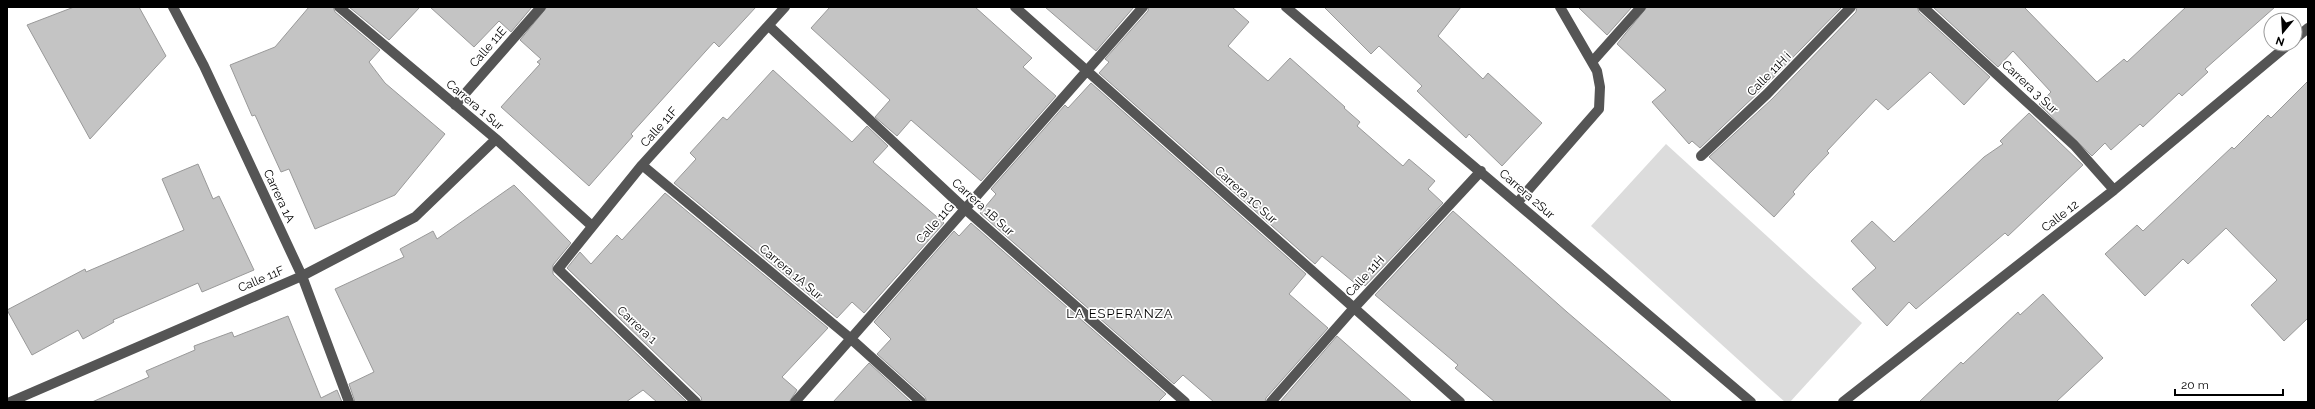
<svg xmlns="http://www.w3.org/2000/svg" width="2315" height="409" font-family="Raleway,sans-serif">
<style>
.green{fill:#dcdcdc}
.building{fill:#c4c4c4;stroke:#999}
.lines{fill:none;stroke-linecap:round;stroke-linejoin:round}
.minor{stroke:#555;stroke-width:10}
.labels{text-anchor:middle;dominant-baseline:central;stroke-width:3.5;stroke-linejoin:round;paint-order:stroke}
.street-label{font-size:12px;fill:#000;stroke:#fff}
.neighbourhood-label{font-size:13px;letter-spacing:1px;fill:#000;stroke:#fff}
</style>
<rect width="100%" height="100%" fill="#fff"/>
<path class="green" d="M1666 144 1862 323 1790 402H1785L1591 226Z"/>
<path class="building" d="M74 7H139L166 56 90 139 27 25Z
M309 7H333L335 12 380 50 369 62 385 83 445 134 395 195 315 229 289 169 281 172 255 115 252 116 230 65 275 47Z
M349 7H420L389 40Z
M430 7H532L511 32 499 21 474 47Z
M547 7H756L719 47 714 42 631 134 633 136 589 186 501 107 540 64 537 62 541 59 520 40Z
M830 7H975L1032 58 1023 67 1056 96 981 181 911 120 897 136 875 117 890 100 811 28Z
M1045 7H1134L1096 51Z
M1149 7H1232L1249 22 1228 46 1268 81 1290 58 1345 107 1344 108 1360 122 1357 126 1403 166 1409 159 1435 181 1428 189 1443 203 1365 286 1360 281 1357 285 1322 256 1315 264 1099 73 1109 62 1105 59 1148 11Z
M1324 7H1461L1438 36 1483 79 1488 73 1542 123 1502 166 1469 134 1466 138 1441 114 1417 91 1422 86 1379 46 1371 54Z
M1578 7H1632L1607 35Z
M1647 7H1842L1762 89 1700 148 1692 141 1689 144 1652 102 1666 90 1617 44Z
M1857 7H1917L1919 12 1990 77 1964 105 1930 72 1888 110 1876 99 1827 151 1829 153 1809 174 1793 192 1795 194 1774 217 1709 157 1772 99 1856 12Z
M1933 7H2024L2097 82 2124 59 2127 62 2186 7H2275L2205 69 2208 72 2182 96 2179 93 2143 127 2140 124 2111 150 2105 143 2092 156 2039 104 2051 92 2013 51 1998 67Z
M773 70 852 142 867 126 888 146 873 162 944 223 864 313 852 302 837 318 674 183 696 159 690 153 723 117 727 120Z
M2308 81V318L2284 341 2251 305 2277 280 2226 228 2188 264 2183 259 2145 296 2105 254 2137 225 2143 231 2232 147 2234 149 2268 115 2271 118Z
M1091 83 1306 274 1289 294 1328 328 1266 398 1265 402H1214L1183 375 1174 384 980 213 996 194 991 189 1065 105 1068 108Z
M2029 113 2083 165 2008 236 2005 233 1916 309 1909 302 1887 326 1852 289 1876 268 1851 241 1872 221 1894 242 1984 157 2003 144 2000 141Z
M198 164 213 199 219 196 254 270 202 292 198 283 113 320 114 322 83 339 78 330 32 355 7 310 85 269 86 272 184 230 162 179Z
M514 185 571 243 553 265V274L687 402H657L643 390 626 402H355L349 384 374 372 335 289 404 257 400 249 433 231 437 239Z
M665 193 828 328 782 377 797 390 789 402H702L701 397 567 268 580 252 591 264 617 235 622 240Z
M1453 211 1567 312 1672 402H1495L1455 368 1458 365 1375 295Z
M971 223 1166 394 1158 402H927L925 397 877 354 891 339 874 322 954 231 959 236Z
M2043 294 2103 358 2056 402H1919L1961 362 1963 364 2018 312 2020 315Z
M288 316 321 398 337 390 342 402H92L149 377 146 371 195 350 194 346 232 332 234 337Z
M1337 336 1412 402H1280Z
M869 363 911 402H833Z"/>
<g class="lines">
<path class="minor" d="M173 7 204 66 302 276 349 402
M339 7 496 139 592 226
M1015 7 1460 402
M1286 7 1751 402
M1923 7 2074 145 2114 190
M769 26 965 209 1185 402
M2295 39 2308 28
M1592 62 1641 7
M455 105 541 7
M1701 156 1767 94 1851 7
M642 165 850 338 921 402
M1517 203 1599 109 1600 87 1597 71 1560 7
M10 402 302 276 415 217 496 139
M696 402 558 269 642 165 785 7
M795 402 1143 7
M1271 402 1353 309 1481 171
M1843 402 2114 190 2289 44"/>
</g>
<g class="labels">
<g class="street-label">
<text transform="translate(488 47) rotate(-49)">Calle 11E</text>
<text transform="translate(1769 74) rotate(-45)">Calle 11H i</text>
<text transform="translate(2030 87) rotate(43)">Carrera 3 Sur</text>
<text transform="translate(475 105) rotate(40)">Carrera 1 Sur</text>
<text transform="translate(659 127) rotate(-48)">Calle 11F</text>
<text transform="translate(1527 194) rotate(41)">Carrera 2Sur</text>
<text transform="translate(1246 195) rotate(42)">Carrera 1C Sur</text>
<text transform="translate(279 196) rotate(65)">Carrera 1A</text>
<text transform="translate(983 207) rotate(42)">Carrera 1B Sur</text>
<text transform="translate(2060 216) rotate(-38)">Calle 12</text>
<text transform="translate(935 223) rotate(-48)">Calle 11G</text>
<text transform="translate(791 272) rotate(40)">Carrera 1A Sur</text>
<text transform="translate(1365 276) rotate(-47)">Calle 11H</text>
<text transform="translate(261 279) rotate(-23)">Calle 11F</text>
<text transform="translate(637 325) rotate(43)">Carrera 1</text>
</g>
<g class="neighbourhood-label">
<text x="1120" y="313">LA ESPERANZA</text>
</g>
</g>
<rect width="2315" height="409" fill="none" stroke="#000000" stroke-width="16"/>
<g transform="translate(2283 32) rotate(198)"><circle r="19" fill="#ffffff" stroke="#999999"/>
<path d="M0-3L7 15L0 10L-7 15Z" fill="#000000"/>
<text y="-6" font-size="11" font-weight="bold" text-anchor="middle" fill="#000000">N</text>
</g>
<path d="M2175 389v6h108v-6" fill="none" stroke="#000000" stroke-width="2"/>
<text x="2181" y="389" font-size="12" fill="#000000" stroke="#ffffff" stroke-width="3" paint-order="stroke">20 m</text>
</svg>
